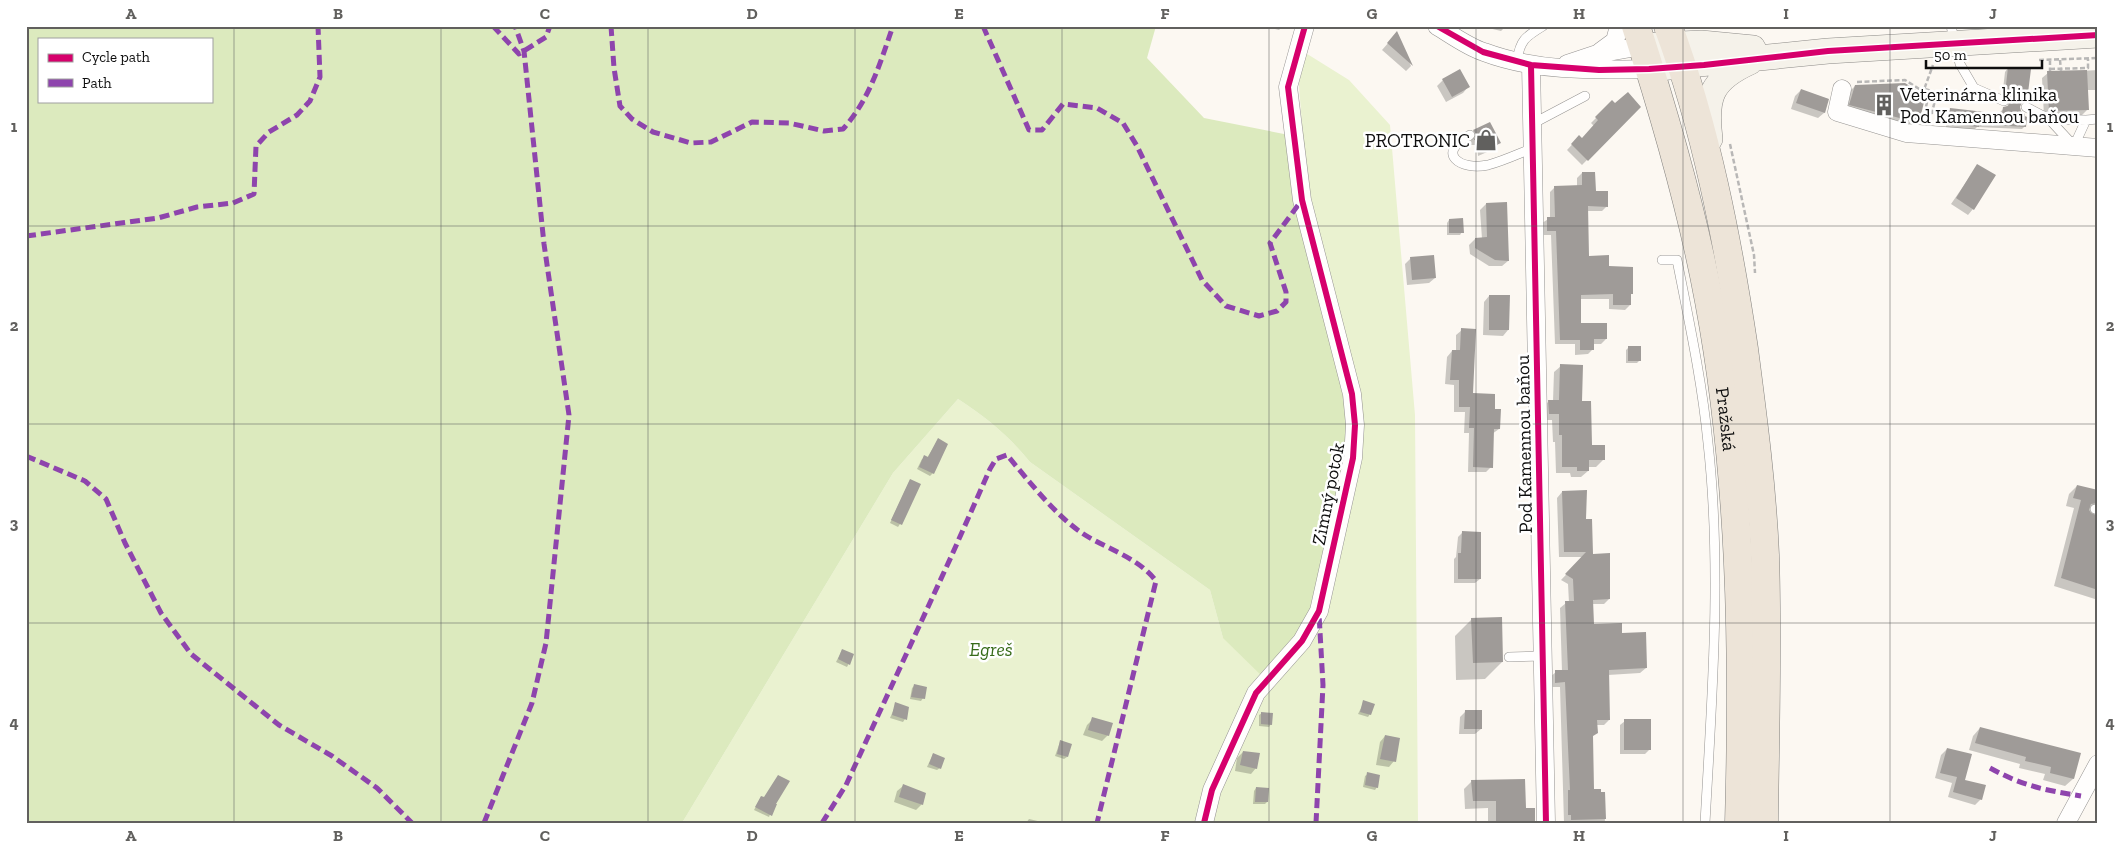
<svg xmlns="http://www.w3.org/2000/svg" width="2124" height="849" font-family="'Zilla Slab',serif">
<style>
.green{fill:#eaf2d0}
.forest{fill:#dceabe;fill-rule:evenodd}
.shadow{fill:#0003}
.building{fill:#9f9b98}
.lines{fill:none;stroke-linecap:round;stroke-linejoin:round}
.lane-casing{stroke:#959391;stroke-width:10}
.street-casing{stroke:#959391;stroke-width:19}
.secondary-casing{stroke:#8c8a87;stroke-width:26}
.primary-casing{stroke:#82817e;stroke-width:29}
.path{stroke:#b8b7b6;stroke-width:2.5;stroke-dasharray:5 2.5;stroke-linecap:butt}
.lane{stroke:#fffefd;stroke-width:9}
.street{stroke:#fffefd;stroke-width:18}
.secondary{stroke:#f5f2ea;stroke-width:25}
.primary{stroke:#ede4d8;stroke-width:28}
.quiet{stroke:#8e44ad;stroke-width:5;stroke-dasharray:10 5;stroke-linecap:butt}
.cycleway-casing{stroke:#fff;stroke-width:9}
.cycleway{stroke:#d6006c;stroke-width:6}
.grid{fill:none;stroke:#61605e;stroke-width:1;stroke-opacity:0.55}
.labels{text-anchor:middle;dominant-baseline:central;stroke-width:5;stroke-linejoin:round;paint-order:stroke}
.poi-label{font-size:19px;fill:#0e0e0e;stroke:#fff;text-anchor:start}
.street-label{font-size:19px;fill:#0e0e0e;stroke:#fff}
.park-label{font-size:19px;font-style:italic;fill:#376b19;stroke:#fff}
.neatline{fill:none;stroke:#61605e;stroke-width:2}
.grid-label{font-size:16px;text-anchor:middle;font-weight:bold;fill:#61605e}
</style>
<rect width="100%" height="100%" fill="#fcf8f2"/>
<path class="green" d="M1296 47 1349 80 1390 125 1415 415 1418 823H682L893 473 958 399C987 418 1008 435 1030 462L1210 590 1223 638 1313 268Z"/>
<path class="forest" d="M26 26H1156L1147 58 1204 118 1304 138 1313 268 1344 371 1355 478 1314 616 1268 682 1223 638 1210 590 1030 462C1008 435 987 418 958 399L893 473 682 823H26ZM39 39H211V101H39Z"/>
<path class="shadow" d="M1263 26H1283L1279 30Z
M1480 26H1506L1501 31Z
M1397 33 1411 66 1406 71 1382 50Z
M2008 68 2026 100 2018 107 2025 126 2022 129 1977 127 1974 130 1946 127 1947 113 1950 110 2000 115V112L2008 105 2002 98 2005 72Z
M2098 70V90H2087V110L2082 115 2044 116 2042 78 2048 73Z
M1443 80 1468 87 1463 93 1446 102 1437 86Z
M1855 86 1924 99 1917 123 1909 131 1841 113 1846 95Z
M1801 90 1828 99 1824 113 1818 118 1791 109 1795 96Z
M1612 102 1615 104 1639 107 1582 165 1567 150 1579 137 1582 140 1594 126 1591 123Z
M1474 131 1499 143 1494 149 1478 156 1477 145H1469L1471 141 1468 136Z
M1978 165 1973 209 1968 215 1951 204Z
M1582 173 1595 192 1607 206 1602 211H1587L1588 257 1608 267 1632 293 1630 296V305L1625 310 1609 309V299H1579L1580 325 1606 339 1601 344H1593V349L1588 354 1575 355V344H1555L1551 235H1543L1542 223 1550 218V192L1555 187H1577V178Z
M1486 204 1508 261 1502 266H1489L1470 254 1469 245 1475 239H1482L1480 210Z
M1449 220 1462 232 1460 235H1447V223Z
M1411 258 1435 278 1429 283 1407 285 1405 264Z
M1489 296 1508 330 1503 336 1483 335 1484 302Z
M1462 330 1472 395 1493 410 1499 429 1492 434 1491 467 1486 472H1468L1469 433H1464L1465 412H1454V385L1445 384 1447 357 1452 351 1456 352V335Z
M1629 347 1639 361 1637 363H1626V350Z
M1561 366 1591 446 1603 460 1596 467H1588V471L1581 477H1571L1570 473H1556L1555 442H1553L1552 420H1542V408L1549 401H1553L1554 372Z
M938 440 933 473 930 476 917 469 922 459 927 458Z
M2098 447V457L2095 456Z
M910 480 900 524 898 527 890 523Z
M2077 486 2098 491V600L2054 586 2074 508 2066 506 2069 494Z
M1562 492 1585 521 1592 555 1609 599 1604 604H1592V625L1621 635 1646 668 1640 673 1608 675 1609 720 1604 725H1596L1591 737 1592 791 1604 794 1605 823H1564L1560 687H1550V677L1556 672H1562L1560 608 1566 603H1569L1568 584 1561 580 1583 557H1559L1557 498Z
M1462 533 1480 579 1475 583H1454V559L1456 557 1458 537Z
M1472 619 1502 662 1485 679 1456 680 1455 636Z
M842 650 853 655 847 667 836 662Z
M915 685 923 698 921 701 910 699 912 688Z
M1364 702 1370 714 1368 717 1358 714Z
M896 704 905 719 903 722 890 718Z
M1466 711 1481 729 1475 734H1459L1460 717Z
M1262 713 1271 724 1269 727 1259 726V715Z
M1093 719 1108 735 1102 741 1083 735 1087 725Z
M1625 721 1650 749 1645 754H1620V725Z
M1980 728 2079 754 2073 779 2065 786 2043 780 2045 774 2019 768 2020 764 1969 750 1973 736Z
M1385 736 1394 761 1389 767 1376 765 1380 742Z
M1060 742 1067 757 1064 759 1055 756Z
M1947 749 1964 780 1981 799 1975 805 1948 797 1952 783 1935 778 1941 755Z
M1243 752 1256 768 1251 774 1235 771 1237 758Z
M933 754 940 768 937 770 927 767Z
M1368 774 1377 787 1375 790 1363 787 1365 776Z
M1472 781 1534 821 1488 823V808L1465 809 1464 789Z
M903 786 922 804 916 810 894 802 897 791Z
M1256 788 1267 802 1265 804H1253L1254 791Z
M761 797 774 804 769 817 754 810Z
M1029 819 1042 822 1026 823Z"/>
<path class="building" d="M1397 31 1413 66 1387 43Z
M2008 67 2031 69 2027 101 2022 102 2020 107 2021 111 2025 114V116L2027 117 2026 127 1979 124V127L1948 124 1950 108 2002 114 2003 107 2008 106 2010 101 2005 94Z
M1460 69 1470 87 1452 97 1442 79Z
M2087 70 2089 110 2049 111 2047 71Z
M1905 83 1916 90 1914 95 1925 98 1919 123 1849 105 1855 85Z
M1801 89 1829 99 1825 113 1796 103Z
M1628 92 1641 107 1588 161 1571 144 1579 135 1582 138 1598 120 1595 117 1612 100 1615 103Z
M1490 122 1501 143 1483 151 1482 140H1474L1476 134 1473 130Z
M1977 164 1996 175 1974 210 1956 198Z
M1582 172H1595L1596 191H1608V207L1588 206 1589 256 1609 255V266L1633 267V294H1631V305H1613V294L1581 295V323H1607V339H1594V350H1580V340H1560L1556 231H1547V217H1555L1554 186 1582 185Z
M1507 202 1509 261 1495 260 1475 248V238L1487 237 1486 203Z
M1463 218 1464 233H1449V219Z
M1434 255 1436 278 1412 280 1410 257Z
M1489 295H1510L1509 330H1489Z
M1461 328 1476 329 1473 393 1495 394V409H1501L1500 429H1494L1493 468 1473 467 1474 428H1469L1470 407H1459V380H1450L1452 350H1460Z
M1628 346H1641V361H1628Z
M1560 364 1583 365 1582 401H1591L1592 445H1605V460H1589V471H1577V467H1562V435H1559V414H1549L1548 400H1559Z
M938 438 948 444 934 474 919 467 924 455 928 457Z
M910 479 921 484 902 525 891 520Z
M2077 485 2098 490V503L2091 504 2089 510 2091 513 2098 516V590L2061 578 2081 500 2073 498Z
M1587 490 1586 519H1592L1593 554 1610 553V599L1593 600 1594 624 1622 623V633L1646 632 1647 668 1609 670 1610 720H1597L1598 733 1593 736 1594 789H1601V792H1605L1606 819 1571 820V815H1568V790H1570L1565 682 1555 683V670H1568L1565 601H1574L1573 579 1565 574 1586 552H1564L1562 491Z
M1462 531 1481 532V579H1458V553H1461Z
M1502 617 1503 662 1473 663 1471 618Z
M842 649 854 654 850 665 838 659Z
M914 684 927 687 925 699 911 697Z
M1363 700 1375 704 1371 715 1360 712Z
M895 702 909 707 907 720 892 715Z
M1465 710H1482V729H1464Z
M1261 712 1273 713 1272 725 1261 724Z
M1092 717 1113 723 1109 736 1088 730Z
M1624 719H1651V750H1624Z
M1980 727 2081 753 2074 779 2050 773 2051 767 2025 761 2026 757 1975 743Z
M1385 735 1400 738 1396 762 1380 759Z
M1060 740 1072 744 1068 757 1057 754Z
M1947 748 1972 754 1965 780 1986 785 1982 800 1953 792 1957 777 1940 773Z
M1243 751 1260 753 1257 769 1240 765Z
M933 753 945 758 941 769 929 764Z
M1367 772 1380 775 1378 788 1365 785Z
M778 775 790 781 776 804H777L772 816 755 807 761 796 764 797Z
M1525 779 1526 808H1535V822L1496 823V801H1473L1471 780Z
M903 784 926 793 923 805 899 797Z
M1256 787 1269 788 1268 802H1255Z"/>
<g class="lines">
<g class="lane-casing">
<path id="lane" d="M1951 26 1960 64 1974 88 2004 101
M1517 61C1520 40 1525 37 1543 26
M2026 107 2049 119 2074 146 2086 120 2049 119
M2086 120 2098 119
M1532 124 1585 96
M1470 135C1435 153 1460 171 1488 165 1503 161 1518 154 1533 148
M1662 260H1677C1689 321 1702 381 1708 443 1722 569 1712 697 1705 823
M2095 509 2098 510
M1509 657 1543 656"/>
</g>
<g class="street-casing">
<path id="street" d="M1437 26C1452 35 1468 47 1484 52 1537 72 1594 70 1649 69
M1600 52 1615 41 1619 26
M1567 64 1597 54 1642 46
M1531 65 1546 823
M1842 89 1837 112 1906 133 2098 148
M1204 823 1212 790 1256 693 1302 641 1319 611 1353 458 1355 425 1352 394 1302 200 1288 87 1305 26
M2066 823 2098 764"/>
</g>
<g class="secondary-casing">
<path id="secondary" d="M1642 46 1701 43 1753 48
M1649 69 1828 51 2098 35
M1710 139C1705 98 1710 80 1750 62"/>
</g>
<g class="primary-casing">
<g id="primary">
<path id="s1" d="M1636 26C1665 116 1692 208 1709 301 1741 472 1744 649 1739 823"/>
<path d="M1668 26C1706 128 1728 242 1744 349 1753 418 1762 486 1765 555 1768 644 1765 734 1764 823"/>
</g>
</g>
<path class="path" d="M1755 27 1763 26
M2039 60 2098 58
M2050 60V71
M2060 60 2061 71
M2050 69 2088 68V59
M1857 82 1905 80 1924 92
M1925 89 1935 92 1933 99 1935 100 1932 113 1925 111 1928 98 1933 99
M1915 92 1922 95 1933 65
M1730 144 1754 255 1755 273"/>
<use href="#lane" class="lane"/>
<use href="#street" class="street"/>
<use href="#secondary" class="secondary"/>
<use href="#primary" class="primary"/>
<path class="quiet" d="M493 26 519 54 546 37 550 26
M611 26 614 68 620 106 632 119 653 132 691 143 711 142 752 122 789 123 824 131 843 129C870 99 880 63 893 26
M983 26 1029 130H1042L1063 104 1097 108 1123 123 1137 146 1202 280 1226 306 1259 316 1277 311 1286 302V292L1270 243 1302 200
M26 236 158 218 197 207 233 203 254 194 256 146 269 132 297 115 310 101 320 77 318 26
M26 456 85 481 106 499 125 543 161 613 191 654 279 725 332 756 377 788 412 823
M1990 768C2023 786 2044 790 2081 796
M484 823 532 703 546 643 569 415 544 244 524 51 515 26
M822 823 846 785 951 557 990 469 996 459 1007 455C1028 480 1055 515 1082 533 1106 549 1138 557 1156 581L1097 823
M1316 823 1323 685 1319 614"/>
<g class="cycleway-casing">
<path id="cycleway" d="M1437 26 1483 52 1531 65 1599 70 1649 69 1704 65 1828 51 2098 35
M1531 65 1546 823
M1204 823 1212 790 1256 693 1302 641 1319 611 1353 458 1355 425 1352 394 1302 200 1288 87 1305 26"/>
</g>
<use href="#cycleway" class="cycleway"/>
</g>
<path class="grid" d="M234 26V823M441 26V823M648 26V823M855 26V823M1062 26V823M1269 26V823M1476 26V823M1683 26V823M1890 26V823M26 226H2098M26 424H2098M26 623H2098"/>
<defs>
<g id="building-bare" transform="scale(1.725)"><path d="M-4-6H4V6H1V3H-1V6H-4ZM-2.5-4.3h1.7v1.8h-1.7ZM.8-4.3h1.7v1.8H.8ZM-2.5-1h1.7V.8h-1.7ZM.8-1h1.7V.8H.8Z" fill="#61605e" stroke="#fff" stroke-width="2.5" paint-order="stroke"/></g>
<g id="shop-bare" transform="scale(1.725)"><path d="M-5-2.5h2.3a2.7 3.5 0 0 1 5.4 0H5L5.5 6h-11ZM-1.5-2.5h3a1.5 2.3 0 0 0-3 0Z" fill="#61605e" stroke="#fff" stroke-width="2.5" paint-order="stroke"/></g>
</defs>
<g fill-rule="evenodd">
<use href="#building-bare" x="1884" y="105"/>
<use href="#shop-bare" x="1486" y="140"/>
</g>
<g class="labels">
<g class="poi-label">
<text x="1900" y="94">Veterinárna klinika<tspan x="1900" dy="22">Pod Kamennou baňou</tspan></text>
<text x="1470" y="140" text-anchor="end">PROTRONIC</text>
</g>
<g class="street-label">
<text stroke="none"><textPath href="#s1" startOffset="404">Pražská</textPath></text>
<text transform="translate(1524 444) rotate(-91)">Pod Kamennou baňou</text>
<text transform="translate(1328 494) rotate(-79)">Zimný potok</text>
</g>
<g class="park-label">
<text x="991" y="649">Egreš</text>
</g>
</g>
<rect width="2124" height="849" fill="none" stroke="#ffffff" stroke-width="55"/>
<rect x="38" y="38" width="175" height="65" fill="#ffffff" stroke="#9f9f9f"/>
<rect x="48" y="54" width="25" height="8" fill="#d6006c" stroke="#9f9f9f"/>
<text x="82" y="62" font-size="15" fill="#0e0e0e">Cycle path</text>
<rect x="48" y="79" width="25" height="8" fill="#8e44ad" stroke="#9f9f9f"/>
<text x="82" y="88" font-size="15" fill="#0e0e0e">Path</text>
<path d="M1926 60v8h116v-8" fill="none" stroke="#0e0e0e" stroke-width="2.5"/>
<text x="1934" y="60" font-size="15" fill="#0e0e0e" stroke="#ffffff" stroke-width="4" paint-order="stroke">50 m</text>
<rect x="28" y="28" width="2068" height="794" class="neatline"/>
<g class="grid-label">
<text x="131" y="19">A</text>
<text x="338" y="19">B</text>
<text x="545" y="19">C</text>
<text x="752" y="19">D</text>
<text x="959" y="19">E</text>
<text x="1165" y="19">F</text>
<text x="1372" y="19">G</text>
<text x="1579" y="19">H</text>
<text x="1786" y="19">I</text>
<text x="1993" y="19">J</text>
<text x="14" y="132">1</text>
<text x="2110" y="132">1</text>
<text x="14" y="331">2</text>
<text x="2110" y="331">2</text>
<text x="14" y="529">3</text>
<text x="2110" y="529">3</text>
<text x="14" y="728">4</text>
<text x="2110" y="728">4</text>
<text x="131" y="841">A</text>
<text x="338" y="841">B</text>
<text x="545" y="841">C</text>
<text x="752" y="841">D</text>
<text x="959" y="841">E</text>
<text x="1165" y="841">F</text>
<text x="1372" y="841">G</text>
<text x="1579" y="841">H</text>
<text x="1786" y="841">I</text>
<text x="1993" y="841">J</text>
</g>
</svg>
